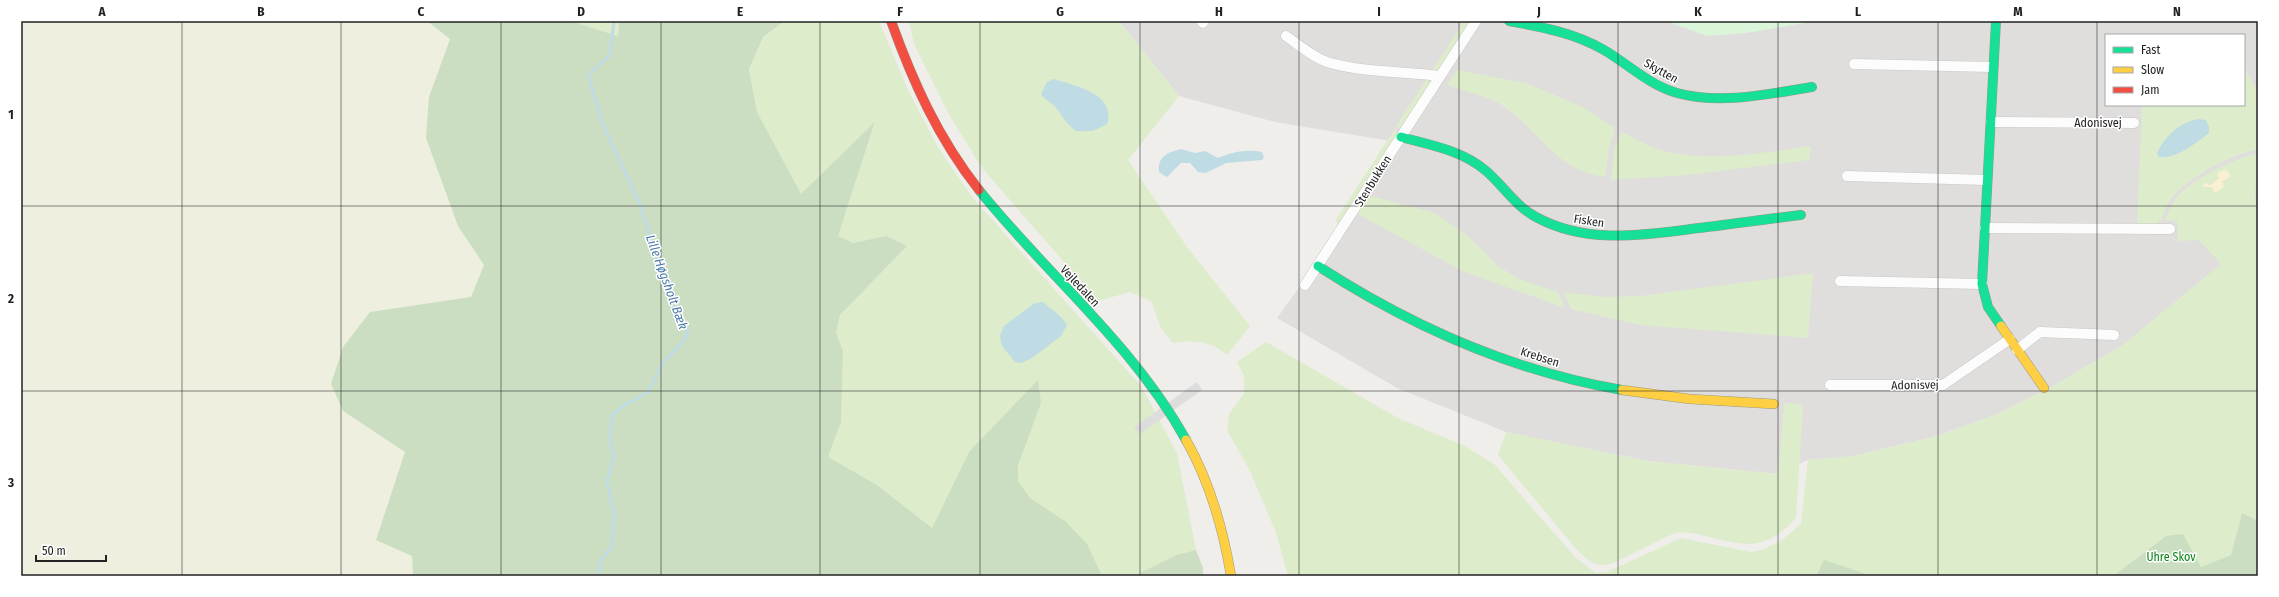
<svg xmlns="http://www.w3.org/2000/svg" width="2279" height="597" font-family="'Fira Sans Condensed',sans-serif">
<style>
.residential{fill:#dfdedc;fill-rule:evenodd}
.farmland{fill:#efefdf}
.grass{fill:#ddeccb;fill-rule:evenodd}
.forest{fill:#cbdec1}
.sand{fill:#f8f0d0}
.park{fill:#daf5da}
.water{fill:#bfdbe3}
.pier{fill:#dedddd}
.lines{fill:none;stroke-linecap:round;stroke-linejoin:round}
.stream{stroke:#bfdbe3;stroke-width:3}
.street-casing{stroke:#c9c8c7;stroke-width:11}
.fast-casing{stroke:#999a82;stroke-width:10}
.slow-casing{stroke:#999a82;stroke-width:10}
.jam-casing{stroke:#999a82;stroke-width:10}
.street{stroke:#fdfcfc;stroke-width:10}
.fast{stroke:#16e098;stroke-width:9}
.slow{stroke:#ffcf43;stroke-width:9}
.jam{stroke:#f24e42;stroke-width:9}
.grid{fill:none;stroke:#222;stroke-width:1;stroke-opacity:0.55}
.labels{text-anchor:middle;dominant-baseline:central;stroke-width:3;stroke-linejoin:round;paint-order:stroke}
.street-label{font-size:12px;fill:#222;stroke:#fff}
.park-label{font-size:12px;fill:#0c8416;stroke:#fff}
.water-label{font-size:13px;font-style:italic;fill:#4a7aab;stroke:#fff}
.neatline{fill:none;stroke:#222;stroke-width:1.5}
.grid-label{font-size:13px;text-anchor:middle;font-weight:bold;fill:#222}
</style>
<rect width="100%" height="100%" fill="#f0eeeb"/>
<path class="residential" d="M1119 21H2258V259L2222 264 2123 345 2050 388 1995 415 1933 437 1854 456 1808 460 1778 474 1648 461 1506 432 1397 388 1277 318 1403 143 1275 122 1179 96ZM2106 35H2244V105H2106Z"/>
<path class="farmland" d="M21 21H427L450 39 429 97 458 226 484 265 471 297 370 312 343 411 405 452 376 540 412 556 413 576H21Z"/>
<path class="grass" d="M571 21H619L618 36Z
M785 21H879L908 90 939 149 972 197 1141 386 1177 453 1196 550 1176 555 1134 576H1102C1085 541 1077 530 1044 508 1034 502 1019 491 1018 479 1016 457 1033 424 1041 403L969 452 932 528 877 485 828 457 841 422 843 351 836 333 840 315 907 246 886 236 853 243 838 236 875 123 801 195 757 112 749 69 763 37Z
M909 21H1119L1179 96 1128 160 1187 247 1250 326 1227 355C1211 341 1194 340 1173 343L1161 328 1151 301 1130 292 1098 301 982 168 949 115 914 44Z
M1464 21H1470L1438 70 1432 71Z
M2244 68 2258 92V150C2236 152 2197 174 2180 189 2170 197 2165 209 2161 221H2158V226H2137L2142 105H2244Z
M1457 70 1526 83 1583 107 1615 128 1609 149 1605 177C1555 170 1539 130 1502 105 1490 97 1461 90 1447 85Z
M1427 79H1430L1431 81 1401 129 1396 126Z
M1394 130 1398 133 1339 224 1335 221Z
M1621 132C1633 137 1645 145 1657 149 1707 164 1760 153 1811 146L1809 160 1688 175 1611 180 1614 151Z
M2256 154 2258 155 2255 195 2258 219V521L2242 514 2231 555 2201 567 2166 536 2113 576H1868L1864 573 1817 576H1288L1276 533 1251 473 1227 430 1229 414 1244 394V376L1237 362 1266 342 1398 418 1465 446 1494 464 1576 558 1596 573 1607 572 1681 538 1751 552C1771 549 1787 538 1801 523L1808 460 1854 456 1933 437 1995 415 2050 388 2123 345 2221 264 2199 240 2178 241 2177 221 2165 220C2168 213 2171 205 2176 198 2190 180 2233 159 2256 154ZM2226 169 2231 176 2222 182 2216 193 2211 187 2204 183 2210 185Z
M1371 196 1435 213 1469 237 1498 266 1519 279 1558 292 1565 308 1462 271 1358 214Z
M1813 273 1808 338 1640 325 1571 309 1564 292 1603 297 1640 296Z
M1784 403 1800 404 1803 408 1796 518C1766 550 1749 547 1709 537 1697 534 1687 531 1675 533L1611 564C1596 568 1587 560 1577 550L1498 455 1506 432 1648 461 1778 474Z"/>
<path class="forest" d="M427 21H571L618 36 619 21H785L763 37 749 69 757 112 801 194 875 122 838 236 853 243 886 236 907 246 840 315 836 333 843 351 841 422 828 457 877 485 932 528 969 452 1038 380 1041 403 1018 465V481L1030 498 1066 522 1087 544 1102 576H413L412 556 376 540 405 452 343 411 331 384 343 347 370 312 471 297 484 265 458 226 426 138 429 97 450 39Z
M2242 513 2258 521V576H2113L2166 536 2183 534 2201 567 2231 555Z
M1196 550 1203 568V576H1134L1176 555Z
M1824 560 1864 573 1868 576H1816Z"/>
<path class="sand" d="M2226 169 2231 176 2222 182 2224 187 2215 193 2211 187H2203L2204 183 2210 185 2219 178 2217 173Z"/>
<path class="park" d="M1666 21H1817L1746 33 1707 36Z"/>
<path class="water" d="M1053 79C1074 85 1117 94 1107 124L1093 131H1076C1065 122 1065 120 1057 109 1052 102 1045 101 1041 94L1047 82Z
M2198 119 2206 120 2209 127V133C2196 143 2177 159 2159 157L2157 153C2165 136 2179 123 2198 119Z
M1181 149 1195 153 1205 151 1218 158C1232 152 1247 149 1262 152L1264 157 1262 160 1226 163 1206 173 1198 172 1190 163H1181L1167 177 1159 172C1157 157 1168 152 1181 149Z
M1043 302 1062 318 1067 325 1061 336 1032 358 1021 363 1015 362 1002 346 1000 336 1004 326 1035 303Z"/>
<path class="pier" d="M1197 382 1202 390 1140 434 1134 427Z"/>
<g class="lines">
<path class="stream" d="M599 576V563L612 546 614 513 607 481 614 456 610 439 612 415 625 405 648 392 662 364 684 340 688 332 664 279 639 202 603 125 588 75 610 55 614 21"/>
<g class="street-casing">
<path id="street" d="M1201 21 1203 23
M1286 36C1299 45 1311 56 1327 62 1363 73 1403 71 1440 76
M1854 64 1993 67
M1991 122 2134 123
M1847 176 1987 180
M1985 228 2170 229
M1840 281 1982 284
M1305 285 1476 21
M2017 350 2040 332 2114 335
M1830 385H1943L2010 339"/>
</g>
<g class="fast-casing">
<path id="fast" d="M1509 21C1542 27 1575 33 1604 50 1628 64 1649 85 1677 93 1721 105 1768 94 1812 87
M1996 21 1982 284 1988 307 2001 326
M1401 137C1430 145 1461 150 1485 170 1503 185 1515 206 1536 217 1587 245 1644 235 1699 228 1733 224 1767 219 1801 215
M979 190C1047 275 1133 344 1186 440
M1318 266C1412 327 1512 371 1622 390"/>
</g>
<g class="slow-casing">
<path id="slow" d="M2001 326 2044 388
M1622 390 1690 399 1774 404
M1186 440C1210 482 1223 528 1231 576"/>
</g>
<g class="jam-casing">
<path id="jam" d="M891 21C913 82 938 138 979 190"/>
</g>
<use href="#street" class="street"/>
<use href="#fast" class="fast"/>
<use href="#slow" class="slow"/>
<use href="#jam" class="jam"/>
</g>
<path class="grid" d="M182 21V576M341 21V576M501 21V576M661 21V576M820 21V576M980 21V576M1140 21V576M1299 21V576M1459 21V576M1618 21V576M1778 21V576M1938 21V576M2097 21V576M21 206H2258M21 391H2258"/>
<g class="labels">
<g class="street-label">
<text transform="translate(1661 71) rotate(29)">Skytten</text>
<text x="2098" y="123">Adonisvej</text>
<text transform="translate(1373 181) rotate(-58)">Stenbukken</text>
<text transform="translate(1589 221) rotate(9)">Fisken</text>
<text transform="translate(1080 286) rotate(47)">Vejledalen</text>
<text transform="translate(1540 357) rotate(18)">Krebsen</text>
<text transform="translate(1915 385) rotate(-1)">Adonisvej</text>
</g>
<g class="park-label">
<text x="2171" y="557">Uhre Skov</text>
</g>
<g class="water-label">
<text transform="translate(667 282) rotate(70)">Lille Høgsholt Bæk</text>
</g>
</g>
<rect width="2279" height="597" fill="none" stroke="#ffffff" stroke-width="44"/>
<rect x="2105" y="34" width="140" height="72" fill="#ffffff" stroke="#a7a7a7"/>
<rect x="2113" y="47" width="20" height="6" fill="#16e098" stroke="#a7a7a7"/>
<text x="2141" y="54" font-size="12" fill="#222222">Fast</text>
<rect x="2113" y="67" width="20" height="6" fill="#ffcf43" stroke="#a7a7a7"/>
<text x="2141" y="74" font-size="12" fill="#222222">Slow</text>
<rect x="2113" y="87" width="20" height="6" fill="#f24e42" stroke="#a7a7a7"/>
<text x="2141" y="94" font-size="12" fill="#222222">Jam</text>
<path d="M36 555v6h70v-6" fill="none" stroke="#222222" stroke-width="2"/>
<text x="42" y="555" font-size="12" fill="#222222" stroke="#ffffff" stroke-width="3" paint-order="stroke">50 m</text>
<rect x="22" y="22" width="2235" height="553" class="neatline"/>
<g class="grid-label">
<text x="102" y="16">A</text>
<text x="261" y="16">B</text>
<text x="421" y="16">C</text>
<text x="581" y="16">D</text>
<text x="740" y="16">E</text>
<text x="900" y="16">F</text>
<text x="1060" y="16">G</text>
<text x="1219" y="16">H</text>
<text x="1379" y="16">I</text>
<text x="1539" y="16">J</text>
<text x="1698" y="16">K</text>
<text x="1858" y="16">L</text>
<text x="2018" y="16">M</text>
<text x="2177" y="16">N</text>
<text x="11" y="119">1</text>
<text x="11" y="303">2</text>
<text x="11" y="487">3</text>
</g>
</svg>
